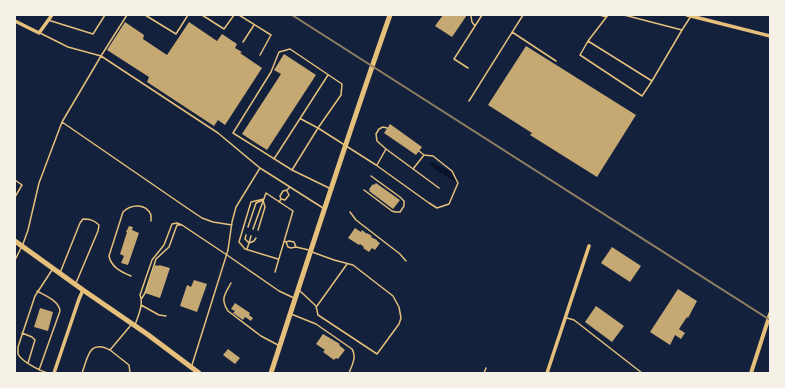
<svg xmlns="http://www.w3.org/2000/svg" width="785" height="388" font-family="Signika,sans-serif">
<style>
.water{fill:#0b132b}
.building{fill:#c6a872}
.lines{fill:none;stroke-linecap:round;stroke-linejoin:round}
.service{stroke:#e5c07b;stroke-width:1.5}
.minor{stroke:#e5c07b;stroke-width:3.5}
.tertiary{stroke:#e5c07b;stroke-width:4}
.primary{stroke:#e5c07b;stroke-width:5}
.rail{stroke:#918062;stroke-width:2}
</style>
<rect width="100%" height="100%" fill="#14213d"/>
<path class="water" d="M431 162H433C441 167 456 173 459 181L457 182 454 181 434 169 430 163Z"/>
<path class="building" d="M443 15H467L452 37 435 26Z
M125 22 144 35 143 39 167 55 189 22 217 41 222 34 237 44 235 48 242 52 240 53 262 68 225 125 218 120 214 126 147 82 149 77 107 50Z
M526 46 636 115 597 177 530 135 532 133 488 105Z
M284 54 316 75 267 150 242 134 281 74 274 70Z
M390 124 422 147 416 155 384 133Z
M376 183 400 200 393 209 369 191 370 190 369 189 373 184 374 185Z
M129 226 133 227 132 230 139 233 128 265 121 263 124 256 120 254 127 232H126Z
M355 228 361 232 362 230 367 234V233L372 236 371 237 377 240V241L380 243 375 250 372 248 369 252 363 248 364 247 360 244 359 245 348 238Z
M612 247 641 266 630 282 601 263Z
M155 265 159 266V265L170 268 160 298 145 293Z
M194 280 207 284 197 312 180 306 187 285 191 287Z
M678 289 697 301 688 318 687 317 679 329 685 333 681 339 675 335 670 345 650 332Z
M235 303 250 313 249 315 253 318 251 321 245 317 243 320 233 313 235 311 231 309Z
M596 306 624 326 612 342 585 322Z
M40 308 53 312 48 331 34 327Z
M323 334 340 344 339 345 345 350 338 359 336 358 334 360 323 352 325 350 316 344Z
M228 349 240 358 235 364 223 355Z"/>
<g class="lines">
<path class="service" d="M145 15 176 34 188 15
M202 15 224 29 234 15
M239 15 271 35 260 55
M600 15 606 17
M608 15 588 41 652 81
M624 15 682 30 691 16
M471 16 472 22 475 26
M48 20 93 34 105 15
M512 32 556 61
M40 33 68 47 101 56 218 133 260 168 323 208
M588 41 580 55 642 96 652 81 682 30
M243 42 254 25
M468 68 454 59 482 15
M469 101 523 15
M62 122 190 210 202 218 213 222 232 225
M387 128 383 127 379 129 376 134 377 141 386 149 439 188
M274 159 328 75
M377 165 386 149
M413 169 424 155
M292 170 318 128 301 119
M15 180 22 185 15 197
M329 188 292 170 233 133 271 72 279 52 290 49 342 84 341 95 318 128 376 165 429 203 437 208 449 204 458 183 452 171 433 156 424 155 419 151
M364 190 392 211 395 212H400L404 206V201L400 197 371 176
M264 199 251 202 239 242 245 249 278 259
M281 199 285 200 289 195 287 191
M279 202 281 199 280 196 283 191 287 190 290 187
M350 212 356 220 400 254 406 261
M248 227 256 203 263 200
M253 229 266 193 293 211 275 272
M258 230 265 207 263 200
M246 235 245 239 249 243 247 249
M284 241 286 242 289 241 294 242 296 247
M286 242 288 247 291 248 296 247 309 250
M249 243 254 241 256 238
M249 243 251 236
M23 244 28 230 39 183 62 122 101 56 127 15
M15 260 21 248
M60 273 80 223 83 219C90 219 94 220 99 225L98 231 76 283
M131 276C121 272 111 267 109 256L123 212C131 204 146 203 151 215 151 215 151 221 151 221
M231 283C225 294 220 299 228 311L261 336 278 345
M37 291C46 296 59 301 60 311L39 370
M300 291 316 306 318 315 377 354 399 324 401 318 399 307 393 296 353 265 334 260 312 252
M142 298 145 293 156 259 169 247 177 225H180
M141 305 159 315 166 316
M317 306 347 264
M291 314 316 324 352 349C357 357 352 365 349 373
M567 318 574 320 642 373
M135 325C138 316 144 304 140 295L152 260 164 245 172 224 177 223 182 225 227 255 279 291 294 298
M22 333 32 337 35 340 28 363
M110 350 129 365 130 373
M192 365 228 250 232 222 236 207 260 168
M48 373C40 371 21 361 18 354 18 352 18 349 18 347L35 296 52 270
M82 373C88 357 89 339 110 350L131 325
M484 373 486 368"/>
<path class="minor" d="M687 15 770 36
M15 21 39 33 52 15
M54 373 79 299 83 290
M547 373 589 246"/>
<path class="tertiary" d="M751 373 770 314"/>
<path class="primary" d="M15 241 83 290 147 334 199 373
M271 373C310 253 348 134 390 15"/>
<path class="rail" d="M292 15 770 320"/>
</g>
<rect width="785" height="388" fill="none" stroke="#f6f1e7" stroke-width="32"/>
</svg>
